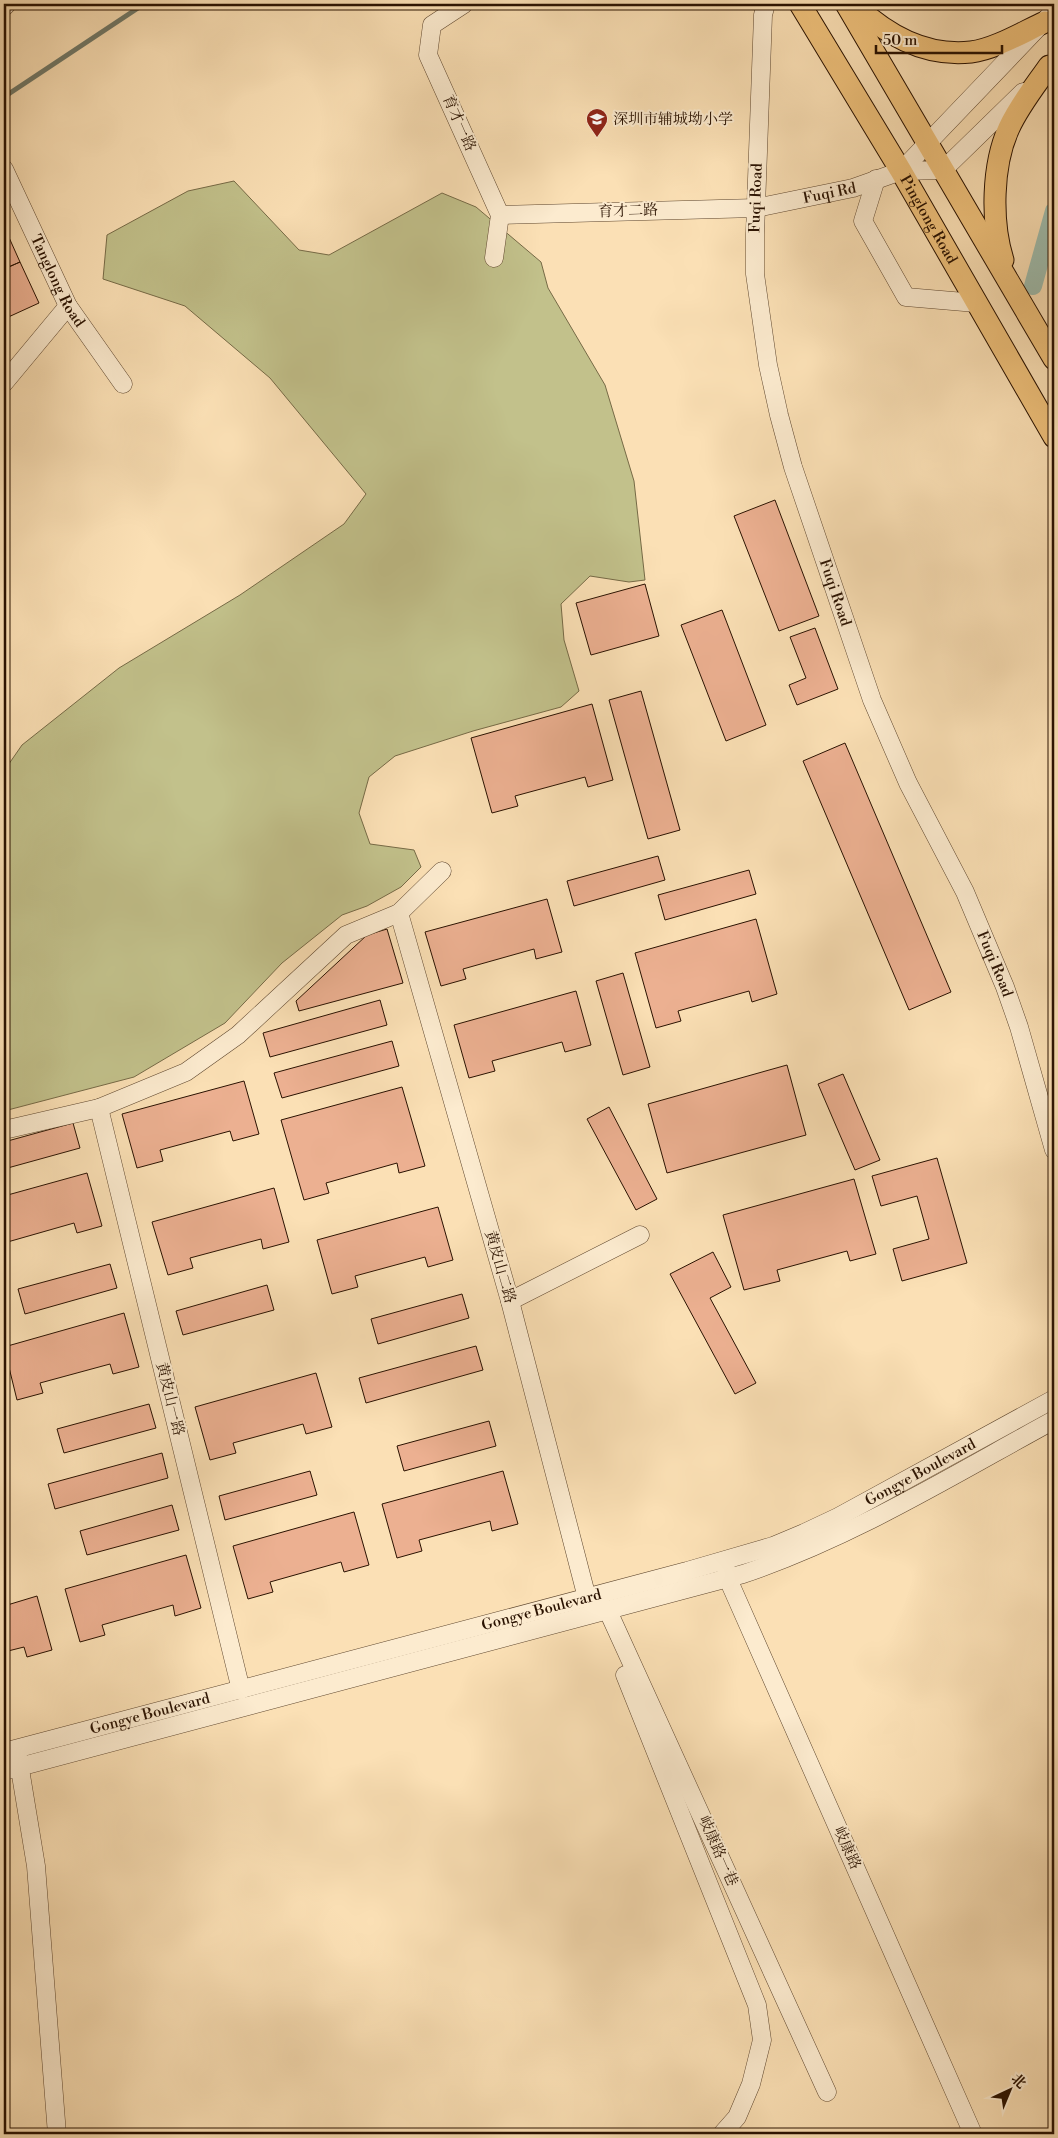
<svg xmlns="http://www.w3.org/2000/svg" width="1058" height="2138" font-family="'Libre Bodoni','Noto Serif SC',serif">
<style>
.green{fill:#c2c18b;stroke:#766a46}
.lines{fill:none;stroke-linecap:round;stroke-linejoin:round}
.stream{stroke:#707969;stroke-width:5}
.canal{stroke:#9fbdae;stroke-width:18}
.building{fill:#ecb091;stroke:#2a1201}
.minor-casing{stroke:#5e462e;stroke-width:19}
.major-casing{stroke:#2a1201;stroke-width:23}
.minor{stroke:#fcebcf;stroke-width:18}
.major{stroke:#eec07a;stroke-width:21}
.labels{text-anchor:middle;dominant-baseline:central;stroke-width:4;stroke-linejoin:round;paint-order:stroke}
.poi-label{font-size:15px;fill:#2a1201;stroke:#fcebcf;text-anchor:start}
.street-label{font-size:15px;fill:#2a1201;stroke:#fcebcf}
</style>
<rect width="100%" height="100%" fill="#fbe0b5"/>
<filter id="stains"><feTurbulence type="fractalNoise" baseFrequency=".004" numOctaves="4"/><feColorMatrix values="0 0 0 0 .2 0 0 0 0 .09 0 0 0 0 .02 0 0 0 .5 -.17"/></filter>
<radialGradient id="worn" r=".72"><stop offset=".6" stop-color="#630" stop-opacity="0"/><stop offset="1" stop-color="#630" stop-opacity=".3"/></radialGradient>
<path class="green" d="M234 181 299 250 329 255 442 193 476 207 541 262 548 288 605 385 634 481 645 580 629 582 590 576 561 604 564 640 579 691 561 707 473 731 395 756 369 777 359 813 370 844 414 850 421 867 401 887 367 906 342 915 282 963 225 1023 134 1077 4 1111V771L22 745 119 668 240 595 344 524 366 494 270 378 185 306 103 279 107 235 188 191Z"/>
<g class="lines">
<path class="stream" d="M4 97 144 4"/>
<path class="canal" d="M1033 286 1054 211"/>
</g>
<path class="building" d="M7 233 20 262 4 269V234Z
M20 262 39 303 4 319V269Z
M775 500 819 616 779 631 734 516Z
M645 584 659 636 591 655 576 603Z
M722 610 766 725 726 741 681 625Z
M815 628 838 689 797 705 789 685 806 678 790 637Z
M641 691 680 830 648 839 609 700Z
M592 704 613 780 588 787 585 777 515 796 518 806 492 813 471 738Z
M845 743 951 992 909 1010 803 761Z
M658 856 665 880 574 906 567 881Z
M749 870 756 894 665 920 658 895Z
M547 899 562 952 536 959 534 949 463 969 466 979 441 986 425 932Z
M756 919 777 994 752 1002 749 991 678 1011 681 1021 656 1028 635 953Z
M387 929 403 983 299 1011 296 1001 367 935Z
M623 973 650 1067 623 1075 596 981Z
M576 991 591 1045 565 1052 562 1042 492 1061 495 1071 469 1078 454 1025Z
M380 1000 387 1025 270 1057 263 1033Z
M392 1041 399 1066 282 1098 274 1073Z
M787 1065 806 1135 667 1173 648 1104Z
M843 1074 880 1160 855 1170 818 1084Z
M244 1081 259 1134 233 1141 230 1131 160 1150 163 1161 137 1168 122 1114Z
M402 1087 425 1166 399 1173 397 1163 326 1183 329 1193 304 1200 281 1120Z
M609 1107 657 1199 636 1210 587 1119Z
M73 1123 80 1148 4 1169V1142Z
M937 1158 967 1263 902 1281 893 1249 929 1239 917 1196 881 1206 872 1176Z
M87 1173 102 1226 77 1233 74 1223 4 1243V1196Z
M854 1179 876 1254 850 1261 847 1251 777 1270 780 1281 744 1290 723 1215Z
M274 1188 289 1242 263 1249 261 1239 190 1258 193 1268 168 1275 152 1222Z
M438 1207 453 1260 428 1267 425 1257 355 1276 358 1287 332 1294 317 1240Z
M713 1252 731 1287 710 1298 756 1383 735 1394 670 1274Z
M110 1264 117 1288 25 1314 18 1289Z
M267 1285 274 1310 183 1335 176 1311Z
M462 1294 469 1318 378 1344 371 1319Z
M124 1313 139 1367 113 1374 110 1364 40 1383 43 1393 17 1400 4 1347Z
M476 1346 483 1370 366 1403 359 1378Z
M316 1373 332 1427 306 1434 303 1424 233 1443 236 1453 210 1460 195 1407Z
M149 1404 156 1428 64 1453 57 1429Z
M489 1421 496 1446 404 1471 397 1446Z
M162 1453 168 1478 55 1509 48 1484Z
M310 1471 317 1495 225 1520 219 1496Z
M503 1471 518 1524 492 1531 490 1521 419 1540 422 1551 397 1558 382 1504Z
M172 1505 179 1530 87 1555 80 1531Z
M354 1512 369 1565 344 1572 341 1562 270 1582 273 1592 248 1599 233 1546Z
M186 1555 201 1608 175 1616 173 1605 102 1625 105 1635 80 1642 65 1589Z
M37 1596 52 1650 27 1657 24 1647 4 1652V1606Z"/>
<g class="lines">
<g class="minor-casing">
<g id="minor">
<path d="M464 4 432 25 428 55 500 215 494 258"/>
<path id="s1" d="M766 4 763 15 755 234V274L768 365 779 415 793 467 872 700 908 783 965 892 1005 987 1019 1027 1054 1150"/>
<path d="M4 7 7 4"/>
<path id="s2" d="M4 169 68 306 123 384"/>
<path d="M901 171 1054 11"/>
<path d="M876 179 863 221 906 297 976 303"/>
<path id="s3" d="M500 215 756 208 853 188 901 171 943 170 1023 92"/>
<path d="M4 383 68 306"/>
<path d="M399 913 510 1301 587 1598 608 1611 827 2092"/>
<path d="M99 1108 241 1690"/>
<path d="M4 1130 99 1108 186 1072 238 1035 346 935 399 913 442 871"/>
<path d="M510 1301 640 1235"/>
<path d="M726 1569 728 1579 973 2134"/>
<path d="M625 1675 757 2005 762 2040 751 2084 737 2117 722 2134"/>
<path id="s4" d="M4 1752 687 1571 773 1546 804 1533 838 1517 1054 1399"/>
<path d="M18 1757 36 1866 57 2134"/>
<path d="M4 1771 743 1574C853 1537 953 1475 1054 1420"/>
</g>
</g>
<g class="major-casing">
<g id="major">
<path id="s5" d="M800 4 901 171 1054 437"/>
<path d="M846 4 1054 359"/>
<path d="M854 4C885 34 925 57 971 52 995 49 1023 32 1045 22"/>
<path d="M1003 260C991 222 992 165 1009 128 1019 106 1035 86 1049 66"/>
</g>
</g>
<use href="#minor" class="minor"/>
<use href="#major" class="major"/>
</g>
<defs>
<g id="school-pin" transform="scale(1.125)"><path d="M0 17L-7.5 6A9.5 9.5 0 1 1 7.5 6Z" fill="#8f2418" stroke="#fcebcf"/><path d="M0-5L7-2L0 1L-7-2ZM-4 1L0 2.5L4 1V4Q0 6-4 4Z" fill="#fff"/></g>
</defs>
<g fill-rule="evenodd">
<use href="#school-pin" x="597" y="119"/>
</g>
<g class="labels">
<g class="poi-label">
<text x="613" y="119">深圳市辅城坳小学</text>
</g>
<g class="street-label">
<text transform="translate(459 123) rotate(66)">育才一路</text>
<text stroke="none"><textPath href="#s3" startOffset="331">Fuqi Rd</textPath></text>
<text transform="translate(756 198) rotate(-88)">Fuqi Road</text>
<text transform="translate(628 211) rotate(-2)">育才二路</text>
<text stroke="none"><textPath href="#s5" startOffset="251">Pinglong Road</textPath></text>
<text stroke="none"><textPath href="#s2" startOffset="124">Tanglong Road</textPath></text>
<text stroke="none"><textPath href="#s1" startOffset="600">Fuqi Road</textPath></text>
<text stroke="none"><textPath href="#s1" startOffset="1005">Fuqi Road</textPath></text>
<text transform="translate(500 1267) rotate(74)">黄皮山二路</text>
<text transform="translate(170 1399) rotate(76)">黄皮山一路</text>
<text stroke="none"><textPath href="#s4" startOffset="961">Gongye Boulevard</textPath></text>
<text stroke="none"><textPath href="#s4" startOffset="556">Gongye Boulevard</textPath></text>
<text stroke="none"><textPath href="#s4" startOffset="151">Gongye Boulevard</textPath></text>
<text transform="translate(847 1848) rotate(66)">岐康路</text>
<text transform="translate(718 1851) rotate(66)">岐康路一巷</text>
</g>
</g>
<rect width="1058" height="2138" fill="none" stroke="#fbe0b5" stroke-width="20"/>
<rect x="5" y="5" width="1048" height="2128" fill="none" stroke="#2a1201" stroke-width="2.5"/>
<rect x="10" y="10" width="1038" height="2118" fill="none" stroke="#2a1201"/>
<g transform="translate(1010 2090) rotate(44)" stroke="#fcebcf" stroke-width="4" paint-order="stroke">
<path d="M0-4L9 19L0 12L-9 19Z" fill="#2a1201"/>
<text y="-8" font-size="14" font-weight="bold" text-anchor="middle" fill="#2a1201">北</text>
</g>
<path d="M876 45v8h126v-8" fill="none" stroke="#2a1201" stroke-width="2.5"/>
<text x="883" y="45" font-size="15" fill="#2a1201" stroke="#fcebcf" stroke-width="4" paint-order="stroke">50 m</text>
<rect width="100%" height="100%" filter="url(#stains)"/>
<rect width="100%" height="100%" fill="url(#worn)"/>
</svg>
